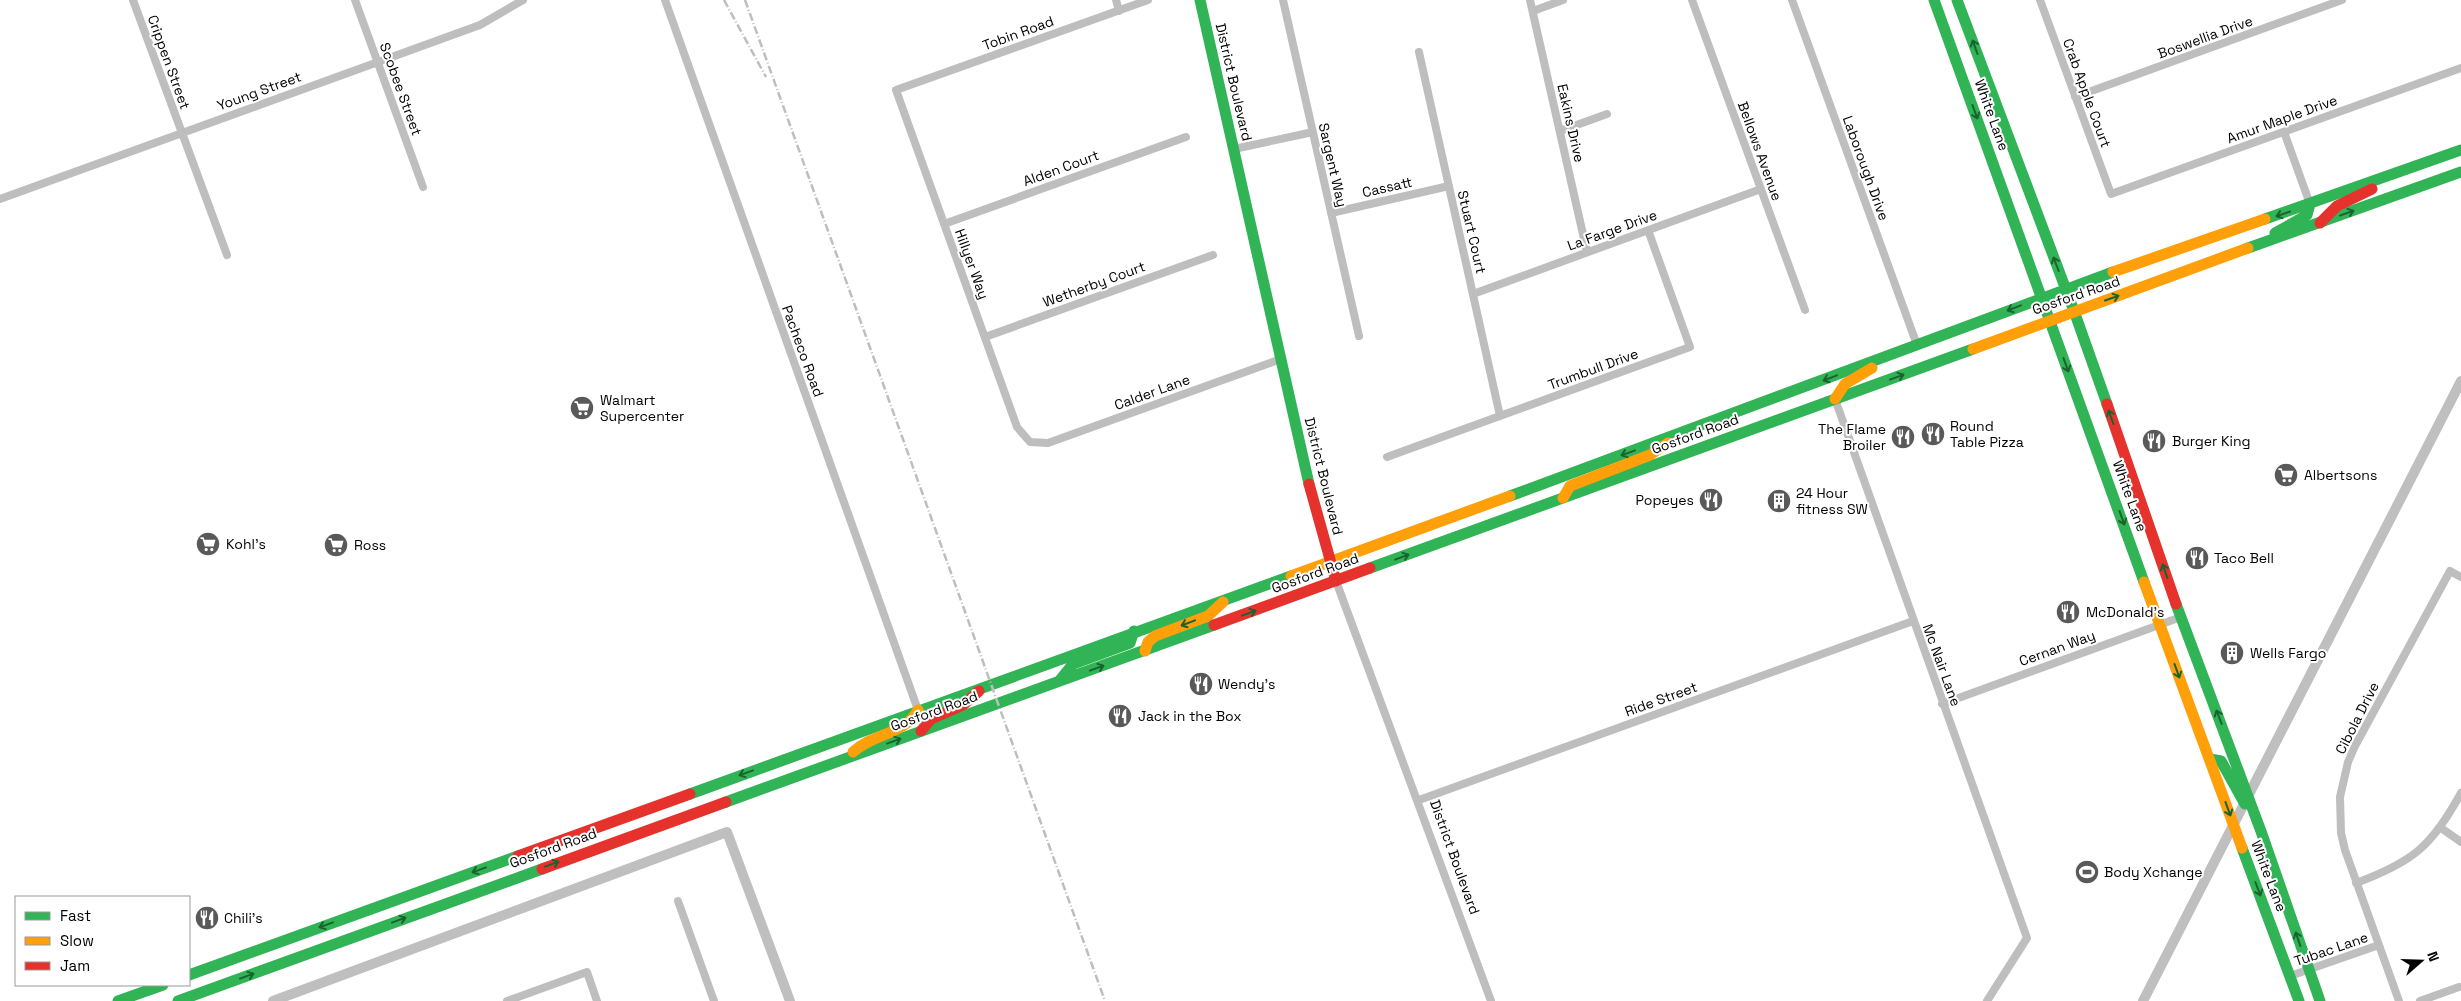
<svg xmlns="http://www.w3.org/2000/svg" width="2461" height="1001" font-family="'Space Grotesk',sans-serif">
<style>
.lines{fill:none;stroke-linecap:round;stroke-linejoin:round}
.canal{stroke:#bfbfbf;stroke-width:10}
.street{stroke:#bebebe;stroke-width:8}
.fast{stroke:#30b455;stroke-width:11}
.slow{stroke:#ff9f0a;stroke-width:11}
.jam{stroke:#e5322d;stroke-width:11}
.rail{stroke:#bebebe;stroke-width:2.5;stroke-dasharray:8 2.5 1 2.5;stroke-linecap:butt}
.oneway{stroke:#1a632f}
.labels{text-anchor:middle;dominant-baseline:central;stroke-width:4;stroke-linejoin:round;paint-order:stroke}
.street-label{font-size:14px;fill:#000;stroke:#fff}
.poi-label{font-size:14px;fill:#000;stroke:#fff;text-anchor:start}
</style>
<rect width="100%" height="100%" fill="#fff"/>
<g class="lines">
<path class="canal" d="M273 1001 727 832 790 1001
M2143 1001 2461 381"/>
<path class="street" d="M133 0 227 255
M355 0 423 187
M665 0 918 710
M1116 0 1119 11
M1148 0 896 90 1017 427 1030 442 1048 443 1281 359
M1283 0 1359 336
M1530 0 1587 252
M1692 0 1805 310
M1792 0 1917 345
M2040 0 2111 194 2461 68
M1533 11 1563 0
M1419 52 1500 416
M2075 97 2342 0
M1560 131 1607 114
M2284 132 2310 204
M1234 149 1313 132
M0 199 480 25 523 0
M1331 213 1449 186
M944 224 1186 137
M1473 294 1761 189
M985 337 1213 255
M1835 399 2027 938 1987 1001
M1387 457 1690 347 1648 230
M1336 581 1491 1001
M1942 704 2181 617
M1419 800 1913 621
M2441 828 2461 842
M2356 883C2413 862 2432 846 2461 793
M678 901 714 1001
M2290 976 2379 945
M507 1001 587 972 597 1001
M2399 1001 2345 850 2341 833 2340 797 2348 762 2355 746 2450 571 2461 577
M2420 1001 2459 987"/>
<path class="fast" d="M1200 0 1309 484
M1934 0 2144 582
M1957 0 2074 311 2107 404
M2265 219 2461 150
M2275 233 2307 215 2310 204
M2248 248 2461 172
M1510 496 2113 272
M1370 568 1973 349
M2176 604 2262 834 2320 1001
M1060 680 1073 664 1130 643 1134 631
M2210 759 2221 761 2245 804
M690 794 1291 576
M726 802 1214 625
M2242 848 2299 1001
M189 975 518 856
M118 1001 163 985
M178 1001 542 869"/>
<path class="slow" d="M2113 272 2265 219
M1973 349 2248 248
M1835 399 1845 384 1872 368
M1563 498 1570 486 1650 455 1668 443
M1291 576 1510 496
M2144 582 2242 848
M1145 651 1148 642 1155 636 1208 616 1223 602
M853 752C873 733 905 735 918 710"/>
<path class="jam" d="M2320 223 2337 206 2372 189
M2107 404 2176 604
M1309 484 1336 581
M1214 625 1370 568
M921 731 931 719 963 705 979 691
M518 856 690 794
M542 869 726 802"/>
<path class="rail" d="M724 0 766 77
M745 0 1105 1001"/>
</g>
<defs><path id="oneway-shaft" d="M-6 0H5M1.5-3L5.5 0L1.5 3" fill="none" stroke-width="1.6" stroke-linecap="round" stroke-linejoin="round" transform="scale(1.25)"/></defs>
<g class="oneway">
<use href="#oneway-shaft" transform="translate(1975 47) rotate(-110)"/>
<use href="#oneway-shaft" transform="translate(1975 112) rotate(70)"/>
<use href="#oneway-shaft" transform="translate(2347 213) rotate(-20)"/>
<use href="#oneway-shaft" transform="translate(2283 214) rotate(161)"/>
<use href="#oneway-shaft" transform="translate(2056 264) rotate(-111)"/>
<use href="#oneway-shaft" transform="translate(2112 298) rotate(-19)"/>
<use href="#oneway-shaft" transform="translate(2014 308) rotate(159)"/>
<use href="#oneway-shaft" transform="translate(2066 365) rotate(70)"/>
<use href="#oneway-shaft" transform="translate(1897 377) rotate(-20)"/>
<use href="#oneway-shaft" transform="translate(1830 378) rotate(159)"/>
<use href="#oneway-shaft" transform="translate(2111 417) rotate(-109)"/>
<use href="#oneway-shaft" transform="translate(1628 453) rotate(160)"/>
<use href="#oneway-shaft" transform="translate(2122 518) rotate(70)"/>
<use href="#oneway-shaft" transform="translate(1402 557) rotate(-20)"/>
<use href="#oneway-shaft" transform="translate(2165 571) rotate(-109)"/>
<use href="#oneway-shaft" transform="translate(1249 613) rotate(-20)"/>
<use href="#oneway-shaft" transform="translate(1188 623) rotate(159)"/>
<use href="#oneway-shaft" transform="translate(1097 668) rotate(-20)"/>
<use href="#oneway-shaft" transform="translate(2177 671) rotate(70)"/>
<use href="#oneway-shaft" transform="translate(2219 717) rotate(-111)"/>
<use href="#oneway-shaft" transform="translate(894 741) rotate(-20)"/>
<use href="#oneway-shaft" transform="translate(746 773) rotate(160)"/>
<use href="#oneway-shaft" transform="translate(2228 809) rotate(70)"/>
<use href="#oneway-shaft" transform="translate(552 864) rotate(-20)"/>
<use href="#oneway-shaft" transform="translate(479 870) rotate(160)"/>
<use href="#oneway-shaft" transform="translate(2258 889) rotate(69)"/>
<use href="#oneway-shaft" transform="translate(399 920) rotate(-20)"/>
<use href="#oneway-shaft" transform="translate(326 925) rotate(160)"/>
<use href="#oneway-shaft" transform="translate(2298 939) rotate(-109)"/>
<use href="#oneway-shaft" transform="translate(247 976) rotate(-20)"/>
</g>
<defs>
<g id="supermarket-disc" transform="scale(1.25)"><circle r="9.5" fill="#595959" stroke="#fff"/><path d="M-6-5.5h2.5l.6 2H6L4.5 2H-2.5L-4.4-4H-6ZM-1.5 3.2a1.3 1.3 0 1 0 .1 0ZM3 3.2a1.3 1.3 0 1 0 .1 0Z" fill="#fff"/></g>
<g id="restaurant-disc" transform="scale(1.25)"><circle r="9.5" fill="#595959" stroke="#fff"/><path d="M-5-6h1v4h1v-4h1v4h1v-4h1v5L-1.5 .5V6h-2V.5L-5-1ZM5-6V6H3V1.5H1.5Q1.5-4 5-6Z" fill="#fff"/></g>
<g id="building-disc" transform="scale(1.25)"><circle r="9.5" fill="#595959" stroke="#fff"/><path d="M-4-6H4V6H1V3H-1V6H-4ZM-2.5-4.3h1.7v1.8h-1.7ZM.8-4.3h1.7v1.8H.8ZM-2.5-1h1.7V.8h-1.7ZM.8-1h1.7V.8H.8Z" fill="#fff"/></g>
<g id="stadium-disc" transform="scale(1.25)"><circle r="9.5" fill="#595959" stroke="#fff"/><path d="M0-5a6.5 5 0 1 0 0 10a6.5 5 0 1 0 0-10ZM-3.5-1.8h7v3.6h-7Z" fill="#fff"/></g>
</defs>
<g fill-rule="evenodd">
<use href="#supermarket-disc" x="582" y="408"/>
<use href="#restaurant-disc" x="1933" y="434"/>
<use href="#restaurant-disc" x="1903" y="437"/>
<use href="#restaurant-disc" x="2154" y="441"/>
<use href="#supermarket-disc" x="2286" y="475"/>
<use href="#restaurant-disc" x="1711" y="500"/>
<use href="#building-disc" x="1779" y="501"/>
<use href="#supermarket-disc" x="208" y="544"/>
<use href="#supermarket-disc" x="336" y="545"/>
<use href="#restaurant-disc" x="2197" y="558"/>
<use href="#restaurant-disc" x="2068" y="612"/>
<use href="#building-disc" x="2232" y="653"/>
<use href="#restaurant-disc" x="1201" y="684"/>
<use href="#restaurant-disc" x="1120" y="716"/>
<use href="#stadium-disc" x="2087" y="872"/>
<use href="#restaurant-disc" x="207" y="918"/>
</g>
<g class="labels">
<g class="street-label">
<text transform="translate(1018 33) rotate(-20)">Tobin Road</text>
<text transform="translate(2205 37) rotate(-20)">Boswellia Drive</text>
<text transform="translate(169 62) rotate(70)">Crippen Street</text>
<text transform="translate(1234 82) rotate(77)">District Boulevard</text>
<text transform="translate(401 89) rotate(70)">Scobee Street</text>
<text transform="translate(259 91) rotate(-20)">Young Street</text>
<text transform="translate(2087 93) rotate(70)">Crab Apple Court</text>
<text transform="translate(1992 115) rotate(70)">White Lane</text>
<text transform="translate(2282 119) rotate(-20)">Amur Maple Drive</text>
<text transform="translate(1571 123) rotate(77)">Eakins Drive</text>
<text transform="translate(1760 151) rotate(70)">Bellows Avenue</text>
<text transform="translate(1333 165) rotate(77)">Sargent Way</text>
<text transform="translate(1061 168) rotate(-20)">Alden Court</text>
<text transform="translate(1866 168) rotate(70)">Laborough Drive</text>
<text transform="translate(1387 187) rotate(-13)">Cassatt</text>
<text transform="translate(1612 230) rotate(-20)">La Farge Drive</text>
<text transform="translate(1472 232) rotate(77)">Stuart Court</text>
<text transform="translate(972 264) rotate(70)">Hillyer Way</text>
<text transform="translate(1094 284) rotate(-20)">Wetherby Court</text>
<text transform="translate(2076 295) rotate(-19)">Gosford Road</text>
<text transform="translate(803 351) rotate(70)">Pacheco Road</text>
<text transform="translate(1593 369) rotate(-20)">Trumbull Drive</text>
<text transform="translate(1152 392) rotate(-20)">Calder Lane</text>
<text transform="translate(1695 434) rotate(-20)">Gosford Road</text>
<text transform="translate(1324 476) rotate(76)">District Boulevard</text>
<text transform="translate(2130 496) rotate(70)">White Lane</text>
<text transform="translate(1315 573) rotate(-20)">Gosford Road</text>
<text transform="translate(2057 648) rotate(-20)">Cernan Way</text>
<text transform="translate(1942 665) rotate(70)">Mc Nair Lane</text>
<text transform="translate(1661 699) rotate(-20)">Ride Street</text>
<text transform="translate(934 711) rotate(-20)">Gosford Road</text>
<text transform="translate(2357 718) rotate(-63)">Cibola Drive</text>
<text transform="translate(553 848) rotate(-20)">Gosford Road</text>
<text transform="translate(1455 857) rotate(70)">District Boulevard</text>
<text transform="translate(2269 876) rotate(69)">White Lane</text>
<text transform="translate(2331 949) rotate(-19)">Tubac Lane</text>
</g>
<g class="poi-label">
<text x="600" y="400">Walmart<tspan x="600" dy="16">Supercenter</tspan></text>
<text x="1950" y="426">Round<tspan x="1950" dy="16">Table Pizza</tspan></text>
<text x="1886" y="429" text-anchor="end">The Flame<tspan x="1886" dy="16">Broiler</tspan></text>
<text x="2172" y="441">Burger King</text>
<text x="2304" y="475">Albertsons</text>
<text x="1796" y="493">24 Hour<tspan x="1796" dy="16">fitness SW</tspan></text>
<text x="1694" y="500" text-anchor="end">Popeyes</text>
<text x="226" y="544">Kohl's</text>
<text x="354" y="545">Ross</text>
<text x="2214" y="558">Taco Bell</text>
<text x="2086" y="612">McDonald's</text>
<text x="2250" y="653">Wells Fargo</text>
<text x="1218" y="684">Wendy's</text>
<text x="1138" y="716">Jack in the Box</text>
<text x="2104" y="872">Body Xchange</text>
<text x="224" y="918">Chili's</text>
</g>
</g>
<rect x="15" y="896" width="175" height="90" fill="#ffffff" stroke="#999999"/>
<rect x="25" y="912" width="25" height="8" fill="#30b455" stroke="#999999"/>
<text x="60" y="921" font-size="15" fill="#000000">Fast</text>
<rect x="25" y="937" width="25" height="8" fill="#ff9f0a" stroke="#999999"/>
<text x="60" y="946" font-size="15" fill="#000000">Slow</text>
<rect x="25" y="962" width="25" height="8" fill="#e5322d" stroke="#999999"/>
<text x="60" y="971" font-size="15" fill="#000000">Jam</text>
<g transform="translate(2421 961) rotate(70)" stroke="#ffffff" stroke-width="4" paint-order="stroke">
<path d="M0-4L9 19L0 12L-9 19Z" fill="#000000"/>
<text y="-8" font-size="14" font-weight="bold" text-anchor="middle" fill="#000000">N</text>
</g>
</svg>
